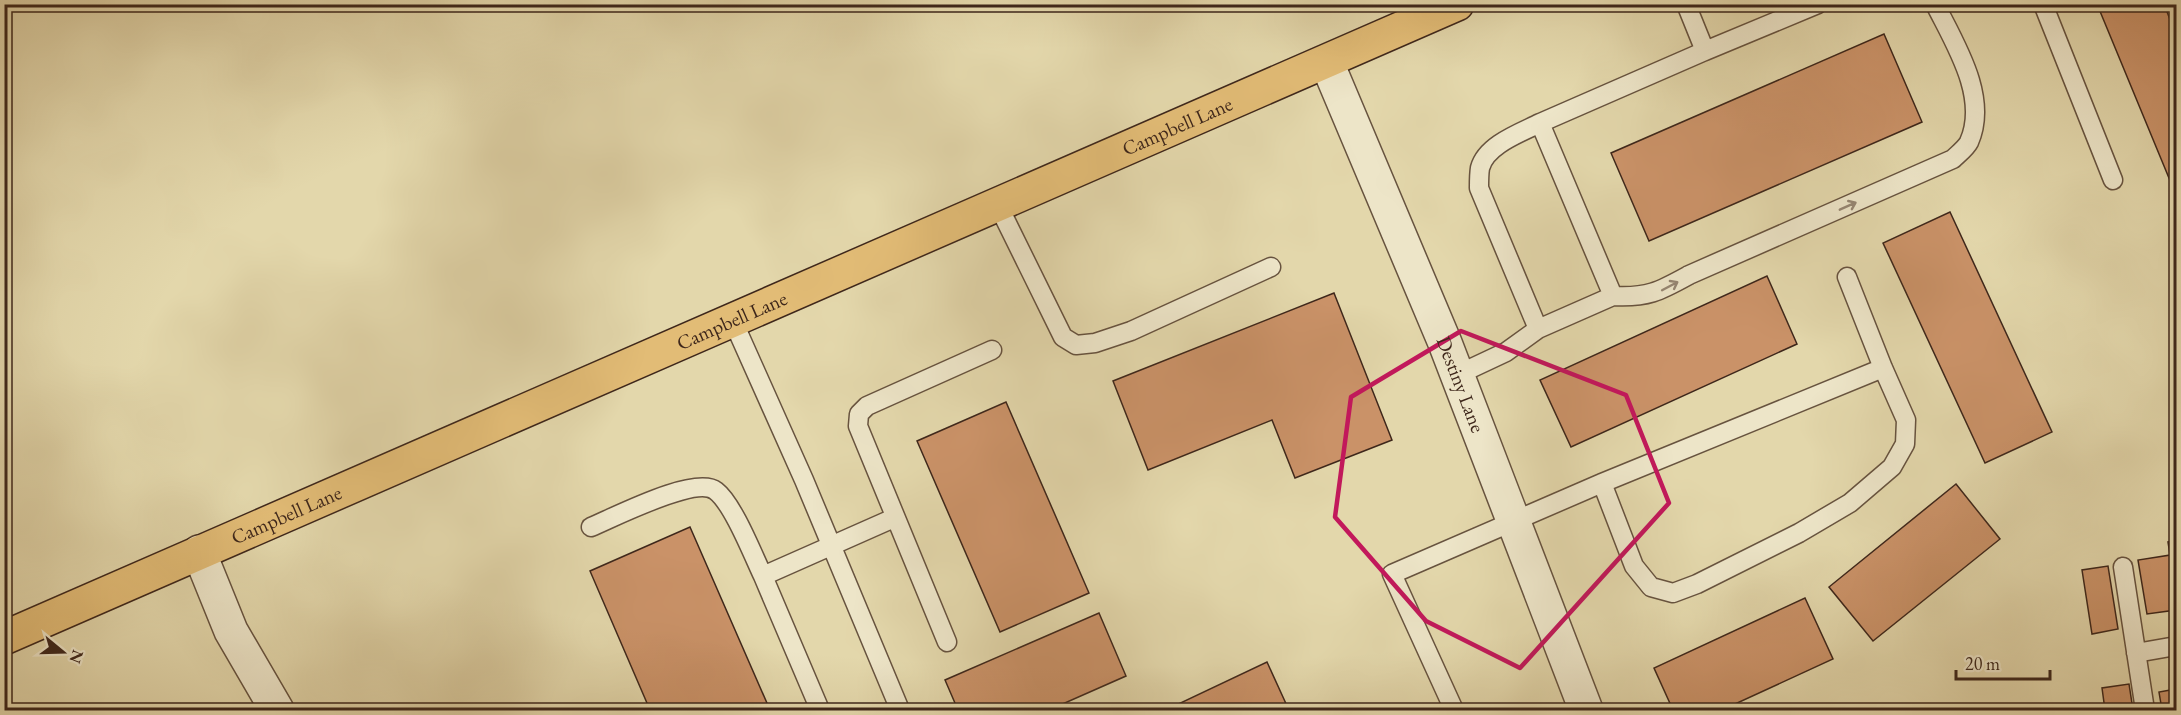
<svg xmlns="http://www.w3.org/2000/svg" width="2181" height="715" font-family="'EB Garamond',serif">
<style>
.building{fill:#ca9268;stroke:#3e271b;stroke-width:1.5}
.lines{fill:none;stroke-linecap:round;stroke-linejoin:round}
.lane-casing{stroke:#67533f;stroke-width:21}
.street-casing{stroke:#67533f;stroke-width:36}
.primary-casing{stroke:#3e271b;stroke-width:36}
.lane{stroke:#ede5c8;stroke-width:18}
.street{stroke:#ede5c8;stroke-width:33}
.primary{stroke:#e2bc76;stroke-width:33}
.oneway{stroke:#968672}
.marked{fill:none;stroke:#c2185b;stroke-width:4.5;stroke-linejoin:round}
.labels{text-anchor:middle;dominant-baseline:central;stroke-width:4.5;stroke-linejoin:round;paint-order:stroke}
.street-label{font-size:20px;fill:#3e271b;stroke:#ede5c8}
</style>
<rect width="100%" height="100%" fill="#e3d7ab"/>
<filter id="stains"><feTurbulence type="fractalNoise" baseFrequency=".00333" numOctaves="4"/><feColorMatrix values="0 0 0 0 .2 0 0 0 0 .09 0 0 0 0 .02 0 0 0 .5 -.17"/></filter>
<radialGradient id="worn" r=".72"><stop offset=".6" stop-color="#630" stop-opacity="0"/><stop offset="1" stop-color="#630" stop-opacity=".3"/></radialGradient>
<path class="building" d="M2097 4H2164L2176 35V195Z
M1884 34 1922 122 1649 241 1611 153Z
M1950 212 2052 432 1985 463 1883 243Z
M1767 276 1797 344 1571 447 1540 380Z
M1334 293 1392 440 1295 478 1272 420 1148 470 1113 381Z
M1006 402 1089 593 1000 632 917 441Z
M1956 484 2000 539 1873 641 1829 587Z
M690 527 770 710H650L590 571Z
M2176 541V610L2147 614 2138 560 2170 555 2168 542Z
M2108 566 2118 629 2092 634 2082 570Z
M1805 598 1833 659 1722 710H1673L1654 668Z
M1099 613 1126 676 1049 710H958L945 680Z
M1267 662 1288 708 1283 710H1176L1174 706Z
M2129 684 2133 710H2105L2102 688Z
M2176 689V710H2162L2159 692Z"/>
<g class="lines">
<g class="lane-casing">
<path id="lane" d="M2043 4 2113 180
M1705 51 1818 4
M1540 123 1613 296 1538 329 1479 188C1479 182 1479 174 1480 168 1486 145 1520 133 1540 123L1705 51 1686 4
M998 205 1063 337 1076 345 1095 343 1131 331 1271 267
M1613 296C1648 298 1660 291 1689 275L1953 159C1958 154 1966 148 1969 142 1989 97 1955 44 1935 4
M733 321 804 480 900 710
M1457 375 1506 352 1538 329
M1602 483 1634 566 1651 587 1673 593 1697 584 1799 533 1850 503 1892 467 1905 444 1906 420 1883 368 1847 277
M591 527C615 517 696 475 716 491 733 504 753 555 763 576
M2123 567 2145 710
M947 642 858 426 859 414 867 406 992 350
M2136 653 2176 646
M820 710 763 576 894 518
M1454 710 1392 574 1602 483 1883 368"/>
</g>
<g class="street-casing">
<g id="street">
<path id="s1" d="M1327 63 1445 343 1586 710"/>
<path d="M199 552 231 631 277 710"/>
</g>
</g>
<g class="primary-casing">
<g id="primary">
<path id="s2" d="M4 638 1457 4"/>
</g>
</g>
<use href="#lane" class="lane"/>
<use href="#street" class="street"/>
<use href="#primary" class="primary"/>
</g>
<defs><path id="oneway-shaft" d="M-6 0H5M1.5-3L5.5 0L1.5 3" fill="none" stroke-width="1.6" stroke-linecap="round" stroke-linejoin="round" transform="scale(1.5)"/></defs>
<g class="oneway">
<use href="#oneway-shaft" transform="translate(1848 206) rotate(-24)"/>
<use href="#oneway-shaft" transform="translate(1670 286) rotate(-28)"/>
</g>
<path class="marked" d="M1461 331 1626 395 1669 503 1520 668 1426 621 1335 517 1351 397Z"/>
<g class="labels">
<g class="street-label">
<text stroke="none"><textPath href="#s2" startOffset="1280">Campbell Lane</textPath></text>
<text stroke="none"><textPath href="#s2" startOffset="794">Campbell Lane</textPath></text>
<text stroke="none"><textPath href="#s1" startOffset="348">Destiny Lane</textPath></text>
<text stroke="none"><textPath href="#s2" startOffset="308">Campbell Lane</textPath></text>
</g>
</g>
<rect width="2181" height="715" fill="none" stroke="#e3d7ab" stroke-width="24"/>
<rect x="6" y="6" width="2169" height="703" fill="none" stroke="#3e271b" stroke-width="3"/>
<rect x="12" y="12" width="2157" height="691" fill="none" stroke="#3e271b" stroke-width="1.5"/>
<g transform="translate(63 652) rotate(109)" stroke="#ede5c8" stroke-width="4.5" paint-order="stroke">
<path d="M0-4.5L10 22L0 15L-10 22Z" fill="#3e271b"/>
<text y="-9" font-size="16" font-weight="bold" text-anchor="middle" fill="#3e271b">N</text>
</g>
<path d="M1956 670v9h94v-9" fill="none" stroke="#3e271b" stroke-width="3"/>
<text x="1965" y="670" font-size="18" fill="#3e271b" stroke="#ede5c8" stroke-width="4.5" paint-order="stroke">20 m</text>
<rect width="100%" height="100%" filter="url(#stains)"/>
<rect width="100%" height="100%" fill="url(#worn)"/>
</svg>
